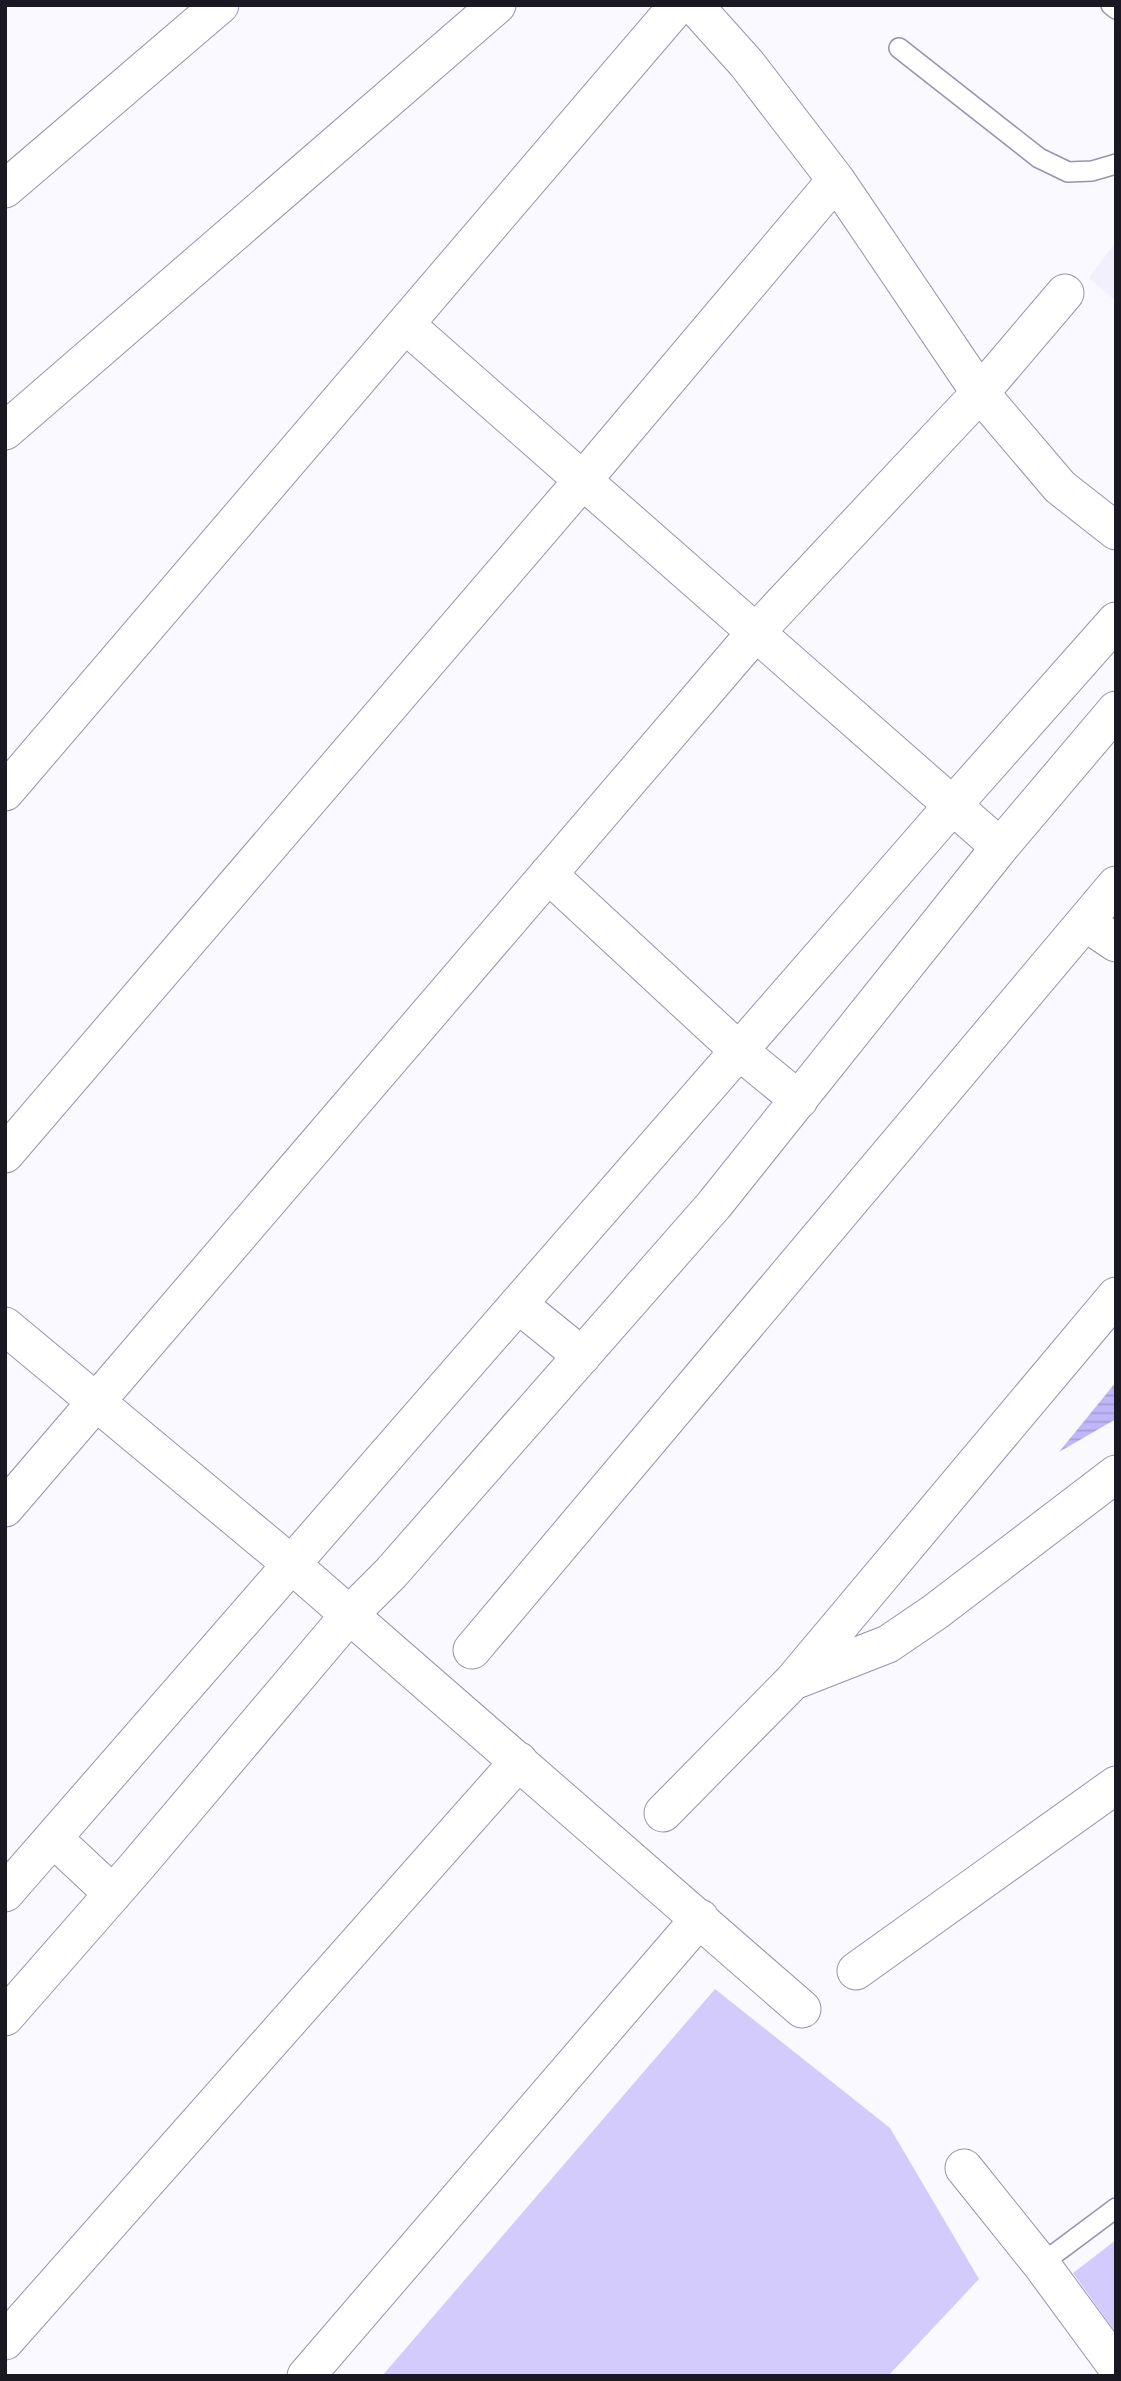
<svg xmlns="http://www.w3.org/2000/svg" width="1121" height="2381" font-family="'Noto Sans',sans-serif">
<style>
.built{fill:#f2f0ff}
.grass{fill:#d2cbfc}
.water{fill:url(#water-rules)}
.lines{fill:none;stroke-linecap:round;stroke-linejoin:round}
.service-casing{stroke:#9793ae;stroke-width:22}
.minor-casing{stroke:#9793ae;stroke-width:39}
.service{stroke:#fff;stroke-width:19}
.minor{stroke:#fff;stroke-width:37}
</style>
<defs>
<pattern id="water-rules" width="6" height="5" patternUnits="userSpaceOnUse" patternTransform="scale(1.75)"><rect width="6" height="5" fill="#c0b7fa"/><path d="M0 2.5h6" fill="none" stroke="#a49dd6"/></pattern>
</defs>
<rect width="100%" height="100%" fill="#f9f9ff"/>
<path class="built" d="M1116 242V301L1089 278Z"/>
<path class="grass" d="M715 1989 890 2128 979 2279 888 2376H382Z
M1116 2240V2333L1073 2273Z"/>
<path class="water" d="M1116 1382V1419L1059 1452Z"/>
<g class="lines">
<g class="service-casing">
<path id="service" d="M1111 5 1116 9
M899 48 1039 158 1068 172 1092 171 1116 164
M1041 2264 1116 2208"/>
</g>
<g class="minor-casing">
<path id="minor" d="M694 5 747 64 836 180 980 393 1060 487 1116 531
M5 189 220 5
M406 325 1000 847
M5 431 497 5
M5 792 678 5
M548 874 738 1050 799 1100
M1085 922 1116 943
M5 1154 583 480 836 180
M518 1304 582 1356
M5 1326 291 1564 802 2009
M5 1508 756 632 980 393 1065 293
M472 1650 1116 885
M796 1680 888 1644 935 1612 1116 1474
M663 1813 793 1681 1116 1296
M53 1838 113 1894
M5 1893 953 805 1116 621
M856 1971 1116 1785
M5 2017 138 1865 350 1614 391 1573 714 1205 1000 847 1116 710
M964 2168 1041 2264 1116 2366
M5 2341 519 1761
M306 2376 700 1918"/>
</g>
<use href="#service" class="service"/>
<use href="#minor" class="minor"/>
</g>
<rect width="1121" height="2381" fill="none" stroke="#1a1923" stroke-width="14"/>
</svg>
